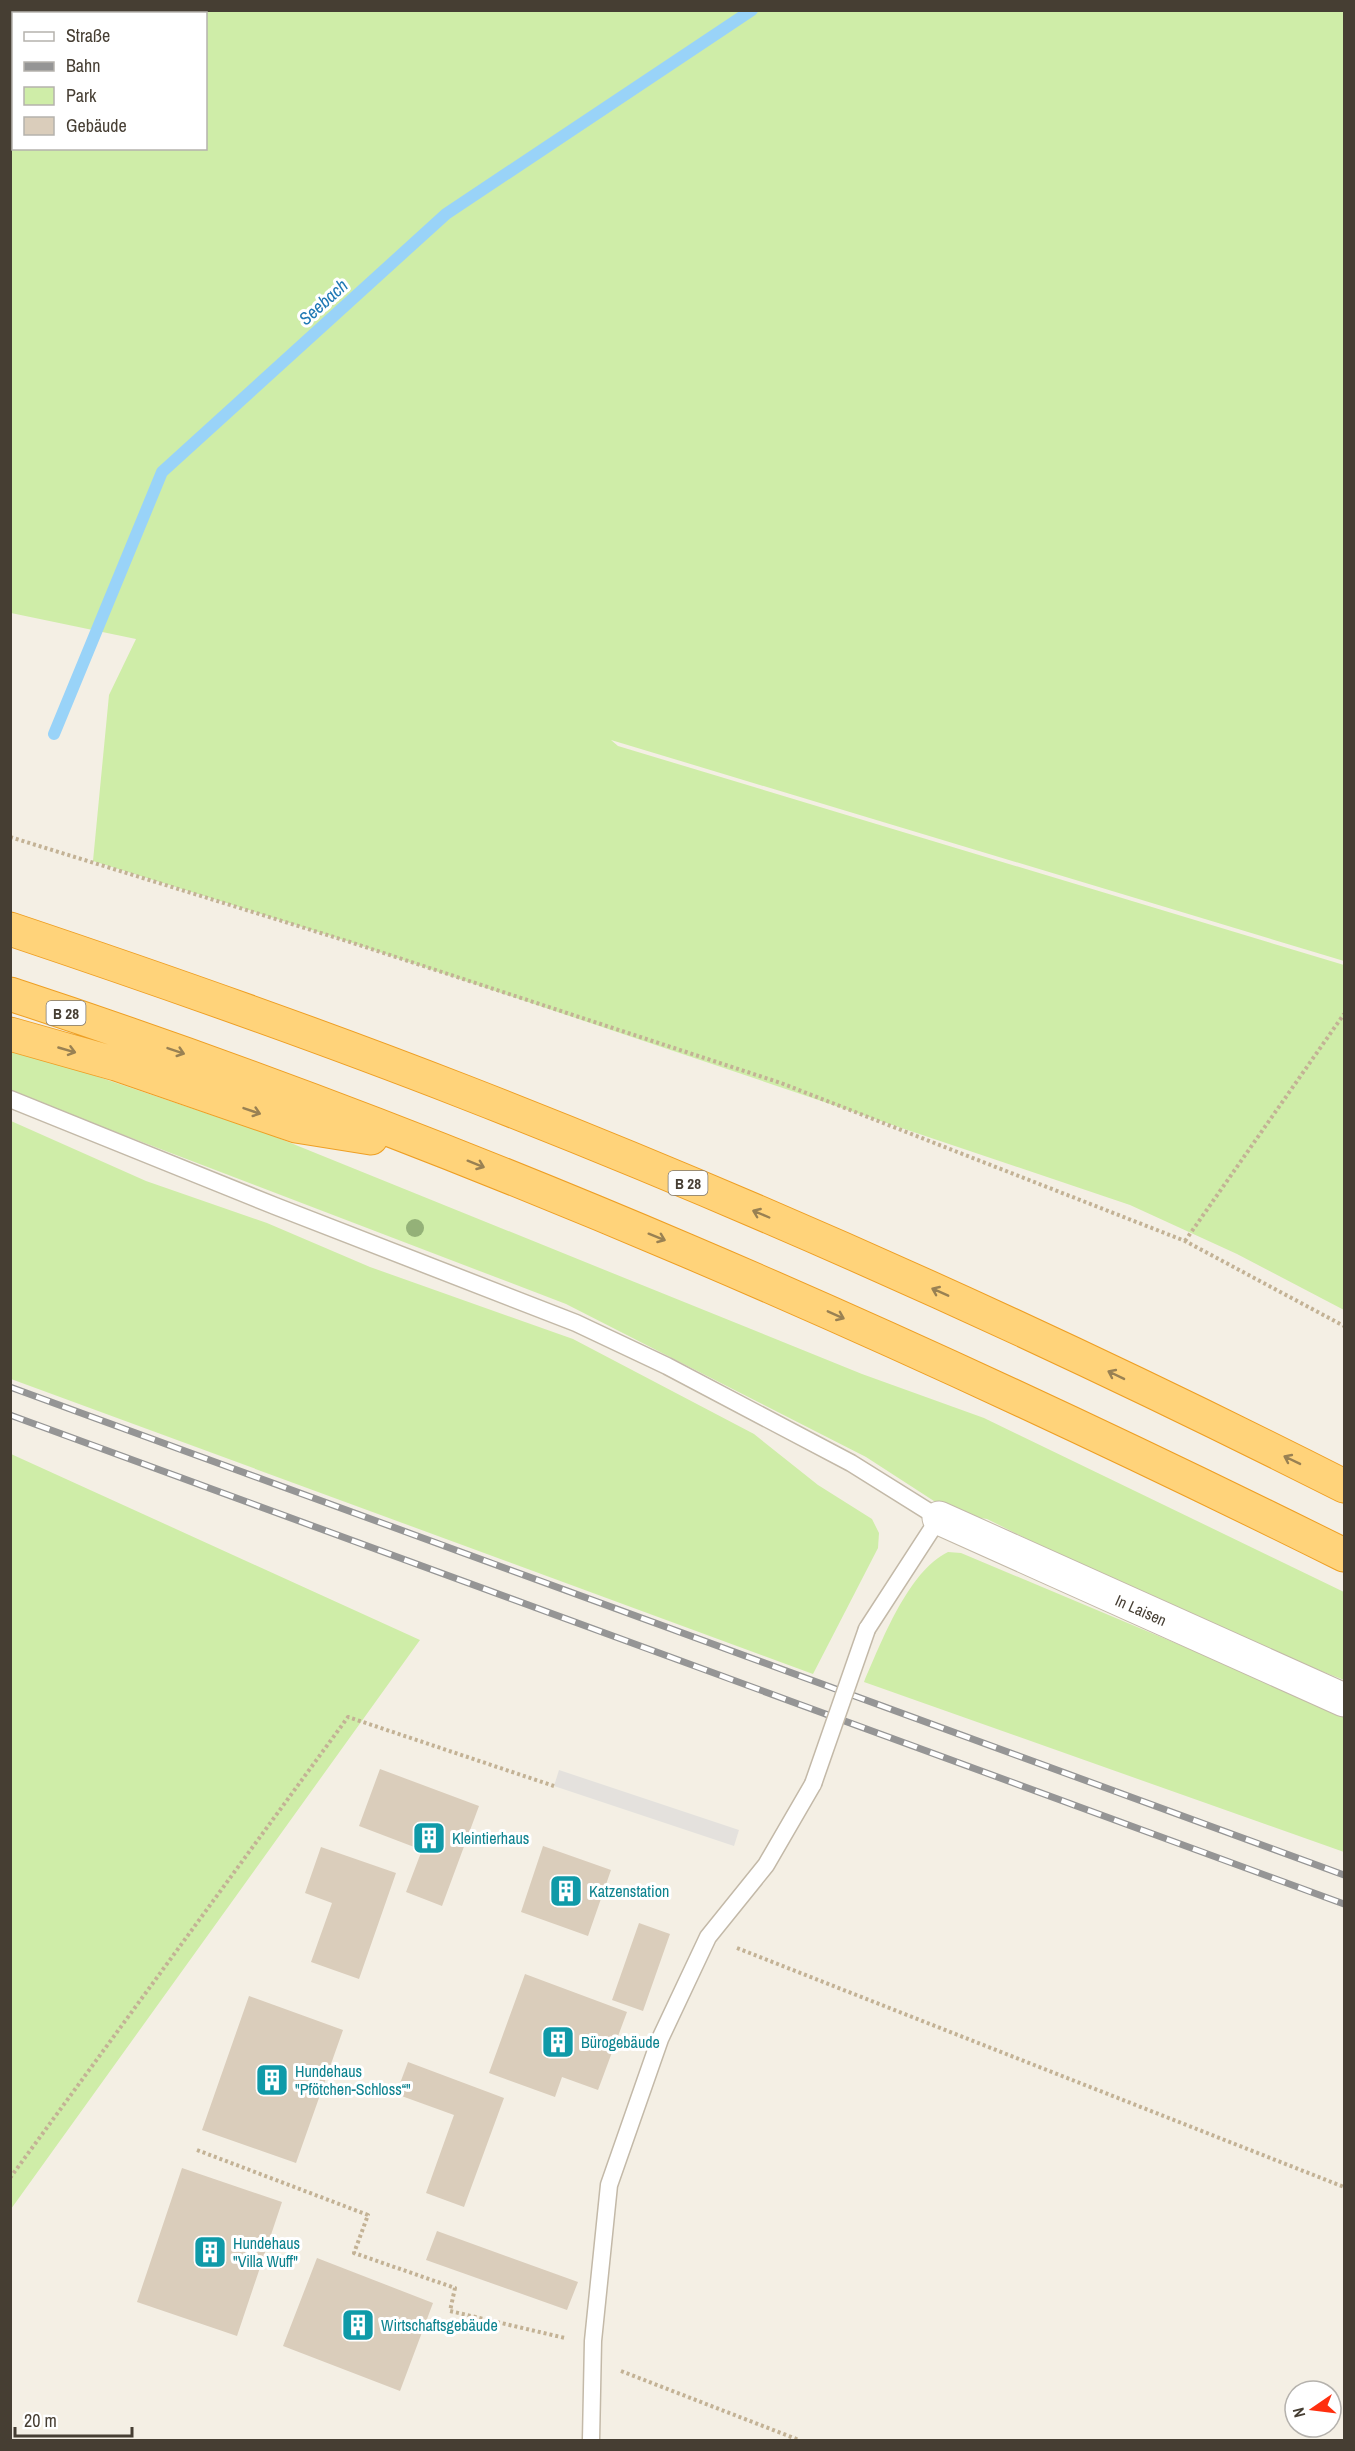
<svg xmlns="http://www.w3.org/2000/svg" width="1355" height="2451" font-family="'Archivo Narrow',sans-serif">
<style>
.green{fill:#cfeda8;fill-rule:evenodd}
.parking{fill:#e4e1dd}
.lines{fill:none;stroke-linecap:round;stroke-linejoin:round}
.stream{stroke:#99d3f8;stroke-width:12}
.building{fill:#dacdbb}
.service-casing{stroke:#c3b9a8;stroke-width:19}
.minor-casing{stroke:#c3b9a8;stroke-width:35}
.trunk-casing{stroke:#ee9f24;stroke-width:35}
.path{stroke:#c3b295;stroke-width:4;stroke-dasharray:3 3;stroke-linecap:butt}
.service{stroke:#fff;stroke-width:16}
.minor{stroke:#fff;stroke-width:33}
.trunk{stroke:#ffd37a;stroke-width:33}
.rail-casing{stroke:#959595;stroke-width:7}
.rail{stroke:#fff;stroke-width:4.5;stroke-dasharray:14;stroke-linecap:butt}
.service-bridge-casing{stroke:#c3b9a8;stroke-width:19;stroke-linecap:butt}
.service-bridge{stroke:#fff;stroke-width:16}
.tree{fill:#94b178}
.oneway{stroke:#998153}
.labels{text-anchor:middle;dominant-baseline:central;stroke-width:6;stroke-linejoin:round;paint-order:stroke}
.shield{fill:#fff;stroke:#7e7870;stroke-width:1.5}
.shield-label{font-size:15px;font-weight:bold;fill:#463e33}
.street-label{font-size:16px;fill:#463e33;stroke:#fff}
.culture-label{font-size:16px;fill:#0d838f;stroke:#fff;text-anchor:start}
.water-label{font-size:18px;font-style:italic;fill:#2079b4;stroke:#fff}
</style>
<rect width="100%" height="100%" fill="#f4efe4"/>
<path class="green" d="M11 10 1344 11V961L611 740 618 746 1344 965V1310L1237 1254 1130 1205 350 942 93 861 109 695 136 639 11 613ZM14 14H206V148H14Z
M10 1052 72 1068 271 1135 862 1374 984 1418 1344 1592V1680L1186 1618 987 1519 954 1514 866 1457 566 1304 11 1092Z
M11 1121 146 1181 267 1223 370 1267 573 1339 754 1434 818 1485 872 1519 879 1533 878 1548 813 1674 11 1379Z
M11 1454 420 1640 11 2209Z
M948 1552 961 1553 1344 1714V1852L864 1682C881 1643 908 1571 948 1552Z"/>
<path class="parking" d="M559 1770 739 1830 734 1846 554 1786Z"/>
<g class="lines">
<path class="stream" d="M54 734 162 472 446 214 752 10"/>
</g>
<path class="building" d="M380 1769 479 1806 442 1906 406 1892 422 1850 359 1826Z
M543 1846 611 1870 588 1936 521 1912Z
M321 1847 396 1873 359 1979 311 1962 332 1903 305 1893Z
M639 1923 670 1934 643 2011 612 2000Z
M525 1974 627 2012 598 2090 562 2077 555 2097 489 2073Z
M249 1996 343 2030 296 2163 202 2130Z
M408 2062 504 2098 464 2207 426 2193 454 2115 396 2094Z
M182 2168 282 2202 237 2336 137 2302Z
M437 2231 578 2282 567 2310 426 2260Z
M317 2258 433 2303 400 2391 283 2346Z"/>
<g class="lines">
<g class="service-casing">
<path id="service" d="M10 1099 275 1206 576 1323 667 1366 851 1463 939 1518 867 1629
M591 2440 593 2341 609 2185 660 2039 708 1937 766 1865 813 1784"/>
</g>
<g class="minor-casing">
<path id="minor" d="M939 1518 1344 1700"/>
</g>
<g class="trunk-casing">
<path id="trunk" d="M10 929C162 980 313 1033 462 1091 763 1208 1057 1341 1344 1486
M10 994C470 1145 912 1341 1344 1555
M10 1034 116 1064 296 1126 371 1138"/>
</g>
<path class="path" d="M10 837 350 942 781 1083 1185 1241 1344 1326
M1185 1241 1344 1014
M737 1948 1344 2187
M197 2150 368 2215 354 2253 455 2288 450 2311 565 2338
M10 2178 348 1717 554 1786
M621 2371 799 2440"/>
<use href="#service" class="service"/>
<use href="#minor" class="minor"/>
<use href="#trunk" class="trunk"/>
<g class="rail-casing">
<path id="rail" d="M10 1387 1344 1875
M10 1415 1344 1904"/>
</g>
<use href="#rail" class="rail"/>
<g class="service-bridge-casing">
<path id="service-bridge" d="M813 1784 867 1629"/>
</g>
<use href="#service-bridge" class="service-bridge"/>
</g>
<circle class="tree" cx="415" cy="1228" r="9"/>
<defs><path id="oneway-shaft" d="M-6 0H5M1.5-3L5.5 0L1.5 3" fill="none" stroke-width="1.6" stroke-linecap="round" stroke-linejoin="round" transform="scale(1.5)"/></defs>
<g class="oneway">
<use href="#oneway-shaft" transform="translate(67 1050) rotate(16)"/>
<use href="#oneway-shaft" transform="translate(176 1051) rotate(19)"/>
<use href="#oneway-shaft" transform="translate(252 1111) rotate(19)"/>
<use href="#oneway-shaft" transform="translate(476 1164) rotate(22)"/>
<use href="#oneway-shaft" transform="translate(761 1214) rotate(-157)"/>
<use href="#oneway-shaft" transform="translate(657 1237) rotate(22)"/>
<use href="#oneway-shaft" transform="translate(940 1292) rotate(-156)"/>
<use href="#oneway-shaft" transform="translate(836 1315) rotate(24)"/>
<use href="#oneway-shaft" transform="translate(1116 1375) rotate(-154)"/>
<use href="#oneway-shaft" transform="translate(1292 1460) rotate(-154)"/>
</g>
<defs>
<g id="building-square" transform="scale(1.725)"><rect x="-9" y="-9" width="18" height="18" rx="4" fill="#0f9aa8" stroke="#fff"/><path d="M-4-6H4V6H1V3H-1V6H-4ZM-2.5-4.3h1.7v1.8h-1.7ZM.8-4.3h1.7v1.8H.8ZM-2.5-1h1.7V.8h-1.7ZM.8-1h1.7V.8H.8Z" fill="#fff"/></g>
</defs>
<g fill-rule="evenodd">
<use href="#building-square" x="429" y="1838"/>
<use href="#building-square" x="566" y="1891"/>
<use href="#building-square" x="558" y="2042"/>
<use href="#building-square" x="272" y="2080"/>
<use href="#building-square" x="210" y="2252"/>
<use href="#building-square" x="358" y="2325"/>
</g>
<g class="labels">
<g class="shield">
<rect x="46.5" y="1001" width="39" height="24" rx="4.5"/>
<rect x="668.5" y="1171" width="39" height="24" rx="4.5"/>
</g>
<g class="shield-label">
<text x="66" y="1013">B 28</text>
<text x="688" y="1183">B 28</text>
</g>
<g class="street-label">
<text transform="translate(1141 1610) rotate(24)">In Laisen</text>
</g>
<g class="culture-label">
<text x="452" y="1838">Kleintierhaus</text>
<text x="589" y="1891">Katzenstation</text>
<text x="581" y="2042">Bürogebäude</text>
<text x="295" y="2071">Hundehaus<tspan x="295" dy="18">"Pfötchen-Schloss“"</tspan></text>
<text x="233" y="2243">Hundehaus<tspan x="233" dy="18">"Villa Wuff"</tspan></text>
<text x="381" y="2325">Wirtschaftsgebäude</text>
</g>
<g class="water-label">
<text transform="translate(323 302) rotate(-42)">Seebach</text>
</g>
</g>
<rect width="1355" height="2451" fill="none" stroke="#463e33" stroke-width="24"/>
<rect x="12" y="12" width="195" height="138" fill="#ffffff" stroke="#b5b2ad" stroke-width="1.5"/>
<rect x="24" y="32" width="30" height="9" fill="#ffffff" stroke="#b5b2ad" stroke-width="1.5"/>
<text x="66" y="42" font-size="18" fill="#463e33">Straße</text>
<rect x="24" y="62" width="30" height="9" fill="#959595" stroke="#b5b2ad" stroke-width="1.5"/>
<text x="66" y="72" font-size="18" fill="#463e33">Bahn</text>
<rect x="24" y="87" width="30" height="18" fill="#cfeda8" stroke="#b5b2ad" stroke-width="1.5"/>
<text x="66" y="102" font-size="18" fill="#463e33">Park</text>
<rect x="24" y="117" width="30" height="18" fill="#dacdbb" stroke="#b5b2ad" stroke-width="1.5"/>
<text x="66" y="132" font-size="18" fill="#463e33">Gebäude</text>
<g transform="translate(1313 2409) rotate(256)"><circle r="28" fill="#ffffff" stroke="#b5b2ad" stroke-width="1.5"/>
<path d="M0-4.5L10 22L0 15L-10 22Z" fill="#ff2f0f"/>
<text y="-9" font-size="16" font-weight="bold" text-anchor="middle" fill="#463e33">N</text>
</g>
<path d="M15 2427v9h117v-9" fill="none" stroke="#463e33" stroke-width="3"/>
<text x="24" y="2427" font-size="18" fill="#463e33" stroke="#ffffff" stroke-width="4.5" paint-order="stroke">20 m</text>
</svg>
